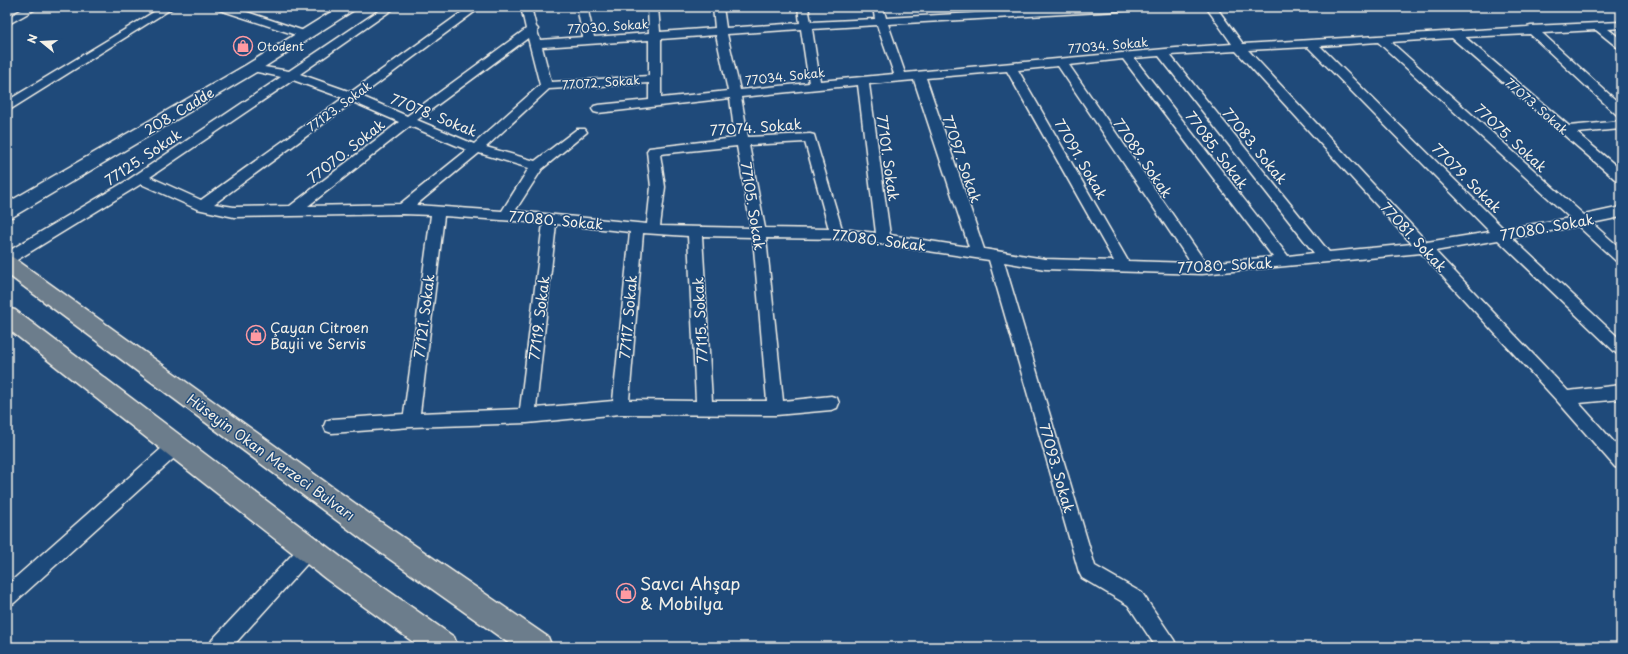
<svg xmlns="http://www.w3.org/2000/svg" width="1628" height="654" font-family="'Playpen Sans',sans-serif">
<style>
.lines{fill:none;stroke-linecap:round;stroke-linejoin:round}
.street-casing{stroke:#f4f1e8;stroke-width:3}
.secondary-casing{stroke:#f4f1e8;stroke-width:3}
.primary-casing{stroke:#f4f1e8;stroke-width:3}
.street{fill:#1f4a7a;fill-rule:evenodd}
.secondary{fill:#1f4a7a;fill-rule:evenodd}
.primary{fill:#6c7d8c;fill-rule:evenodd}
.labels{text-anchor:middle;dominant-baseline:central;stroke-width:3;stroke-linejoin:round;paint-order:stroke}
.far-street-label{font-size:12px;fill:#f4f1e8;stroke:#1f4a7a}
.far-poi-label{font-size:12px;fill:#f4f1e8;stroke:#1f4a7a;text-anchor:start}
.street-label{font-size:14px;fill:#f4f1e8;stroke:#1f4a7a}
.poi-label{font-size:14px;fill:#f4f1e8;stroke:#1f4a7a;text-anchor:start}
.near-poi-label{font-size:17px;fill:#f4f1e8;stroke:#1f4a7a;text-anchor:start}
</style>
<rect width="100%" height="100%" fill="#1f4a7a"/>
<filter id="ink" filterUnits="userSpaceOnUse"><feTurbulence type="fractalNoise" baseFrequency=".025" numOctaves="2"/><feDisplacementMap in="SourceGraphic" scale="8" xChannelSelector="R" yChannelSelector="G"/><feConvolveMatrix kernelMatrix="1 2 1 2 8 2 1 2 1" color-interpolation-filters="sRGB"/></filter>
<g filter="url(#ink)">
<g class="lines">
<g class="street-casing">
<path id="street" d="M26 7H39L7 25V18Z
M162 7H174L11 109 7 110V101Z
M216 7H232L310 33 311 35 306 38 302 37 217 9Z
M384 7H396L300 74 351 92 469 7H481L361 96 407 116 526 29 521 7H531L536 27 538 29 537 31 540 40 583 37 577 7H587L594 37 649 33 648 7H658L660 32 715 28 713 7H723L726 28 800 23 798 7H808L811 22 875 19 873 7H883L886 18 1080 7H1141L1136 10 888 24 905 73 1176 48 1232 44 1206 7H1216L1243 44 1527 27 1531 26 1621 22V28L1608 29 1621 39V48L1617 47 1596 30 1542 33 1621 105V116L1617 115 1530 34 1465 37 1569 126 1621 121V129L1577 133 1621 170V181L1616 180 1452 38 1391 42 1584 215 1621 207V217L1592 223 1621 249V262L1616 261 1578 226 1512 238 1621 340V355L1616 353 1498 240 1435 251 1568 391 1621 385V399L1579 403 1621 450V469L1615 467 1559 403 1421 253 1202 274 1045 269 1004 262 1095 566 1142 593 1174 640 1177 647H1156L1128 605 1082 578 1079 572 989 260 847 239 766 238 783 401 831 396 837 398 839 403 837 408 831 410 776 415 620 414 527 423 411 427 332 433 326 431 324 426 326 421 332 419 404 414 431 215 403 214 234 217 197 209 141 184 12 263 7 264V252L128 180 281 77 248 70 246 68 248 66 252 65 289 71ZM877 25 894 74 820 81 812 29ZM801 29 809 83 740 90 727 34ZM716 35 728 91 661 98V39ZM528 38 540 85 474 144 417 120ZM649 40V76L551 82 542 47ZM1378 42 1570 218 1504 229 1320 46ZM1308 47 1490 232 1427 242 1248 50ZM1236 51 1412 244 1329 252 1170 55ZM1159 56 1314 253 1288 256 1134 58ZM1123 59 1273 257 1206 263 1069 65ZM1058 66 1191 263 1128 261 1018 70ZM1007 71 1114 261 1045 259 984 249 926 78ZM293 80 343 98 201 200 150 177ZM914 80 969 247 890 235 869 84ZM649 83V100L598 105 594 106 592 109 594 112 598 113 730 98 735 138 649 148 647 151 651 187 647 224 515 211 542 169 587 132 585 129H577L535 161 486 147 549 89ZM858 85 876 233 842 229 814 135 810 134 748 137 741 97ZM353 102 399 122 290 206 234 207 214 204ZM410 126 467 150 400 204 308 206ZM805 142 829 229 765 228 749 145ZM737 146 751 228 660 226 665 187 660 154ZM479 153 529 168 502 211 416 205ZM444 216 543 223 520 409 420 413ZM556 224 630 232 613 401 536 408ZM643 233 688 236 696 401 629 400ZM702 236 753 237 767 401H712Z
M176 439 182 441 184 446 182 451 14 603 7 606V585L170 441Z
M309 541 315 543 318 549 315 555 232 647H209L212 640 303 543Z"/>
</g>
<g class="secondary-casing">
<path id="secondary" d="M339 7H356L354 10 258 71 14 216 7 218V203L246 65Z"/>
</g>
<g class="primary-casing">
<path id="primary" d="M7 255 14 258 385 525 548 637 552 647H514L367 543 7 274Z
M7 308 15 310 346 561 454 637 458 647H420L326 579 7 328Z"/>
</g>
<use href="#street" class="street"/>
<use href="#secondary" class="secondary"/>
<use href="#primary" class="primary"/>
</g>
</g>
<defs>
<g id="shop-ring" transform="scale(1)"><circle r="9.5" fill="#1f4a7a" stroke="#ff9aa2" stroke-width="1.5"/><path d="M-5-2.5h2.3a2.7 3.5 0 0 1 5.4 0H5L5.5 6h-11ZM-1.5-2.5h3a1.5 2.3 0 0 0-3 0Z" fill="#ff9aa2"/></g>
</defs>
<g fill-rule="evenodd">
<use href="#shop-ring" x="243" y="46"/>
<use href="#shop-ring" x="256" y="335"/>
<use href="#shop-ring" x="626" y="593"/>
</g>
<g class="labels">
<g class="far-street-label">
<text transform="translate(608 26) rotate(-4)">77030. Sokak</text>
<text transform="translate(1108 45) rotate(-5)">77034. Sokak</text>
<text transform="translate(785 76) rotate(-6)">77034. Sokak</text>
<text transform="translate(601 82) rotate(-4)">77072. Sokak</text>
<text transform="translate(339 106) rotate(-36)">77123. Sokak</text>
<text transform="translate(1537 106) rotate(41)">77073. Sokak</text>
</g>
<g class="far-poi-label">
<text x="257" y="46">Otodent</text>
</g>
<g class="street-label">
<text transform="translate(179 111) rotate(-31)">208. Cadde</text>
<text transform="translate(434 115) rotate(22)">77078. Sokak</text>
<text transform="translate(756 127) rotate(-4)">77074. Sokak</text>
<text transform="translate(1511 138) rotate(43)">77075. Sokak</text>
<text transform="translate(1255 146) rotate(51)">77083. Sokak</text>
<text transform="translate(1217 150) rotate(53)">77085. Sokak</text>
<text transform="translate(346 151) rotate(-38)">77070. Sokak</text>
<text transform="translate(143 157) rotate(-34)">77125. Sokak</text>
<text transform="translate(888 158) rotate(82)">77101. Sokak</text>
<text transform="translate(1143 158) rotate(56)">77089. Sokak</text>
<text transform="translate(962 159) rotate(71)">77097. Sokak</text>
<text transform="translate(1081 159) rotate(60)">77091. Sokak</text>
<text transform="translate(1467 178) rotate(45)">77079. Sokak</text>
<text transform="translate(753 206) rotate(81)">77105. Sokak</text>
<text transform="translate(556 220) rotate(5)">77080. Sokak</text>
<text transform="translate(1547 227) rotate(-10)">77080. Sokak</text>
<text transform="translate(1414 237) rotate(47)">77081. Sokak</text>
<text transform="translate(879 240) rotate(7)">77080. Sokak</text>
<text transform="translate(1225 265) rotate(-3)">77080. Sokak</text>
<text transform="translate(424 316) rotate(-83)">77121. Sokak</text>
<text transform="translate(628 317) rotate(-85)">77117. Sokak</text>
<text transform="translate(539 318) rotate(-83)">77119. Sokak</text>
<text transform="translate(700 320) rotate(-93)">77115. Sokak</text>
<text transform="translate(271 457) rotate(36)">Hüseyin Okan Merzeci Bulvarı</text>
<text transform="translate(1057 468) rotate(74)">77093. Sokak</text>
</g>
<g class="poi-label">
<text x="270" y="327">Çayan Citroen<tspan x="270" dy="16">Bayii ve Servis</tspan></text>
</g>
<g class="near-poi-label">
<text x="640" y="583">Savcı Ahşap<tspan x="640" dy="20">&amp; Mobilya</tspan></text>
</g>
</g>
<rect width="1628" height="654" fill="none" stroke="#1f4a7a" stroke-width="24"/>
<rect x="12" y="12" width="1604" height="630" fill="none" stroke="#f4f1e8" stroke-width="1.5" filter="url(#ink)"/>
<g transform="translate(42 42) rotate(288)" stroke="#1f4a7a" stroke-width="3" paint-order="stroke">
<path d="M0-3L7 15L0 10L-7 15Z" fill="#f4f1e8"/>
<text y="-6" font-size="11" font-weight="bold" text-anchor="middle" fill="#f4f1e8">N</text>
</g>
</svg>
